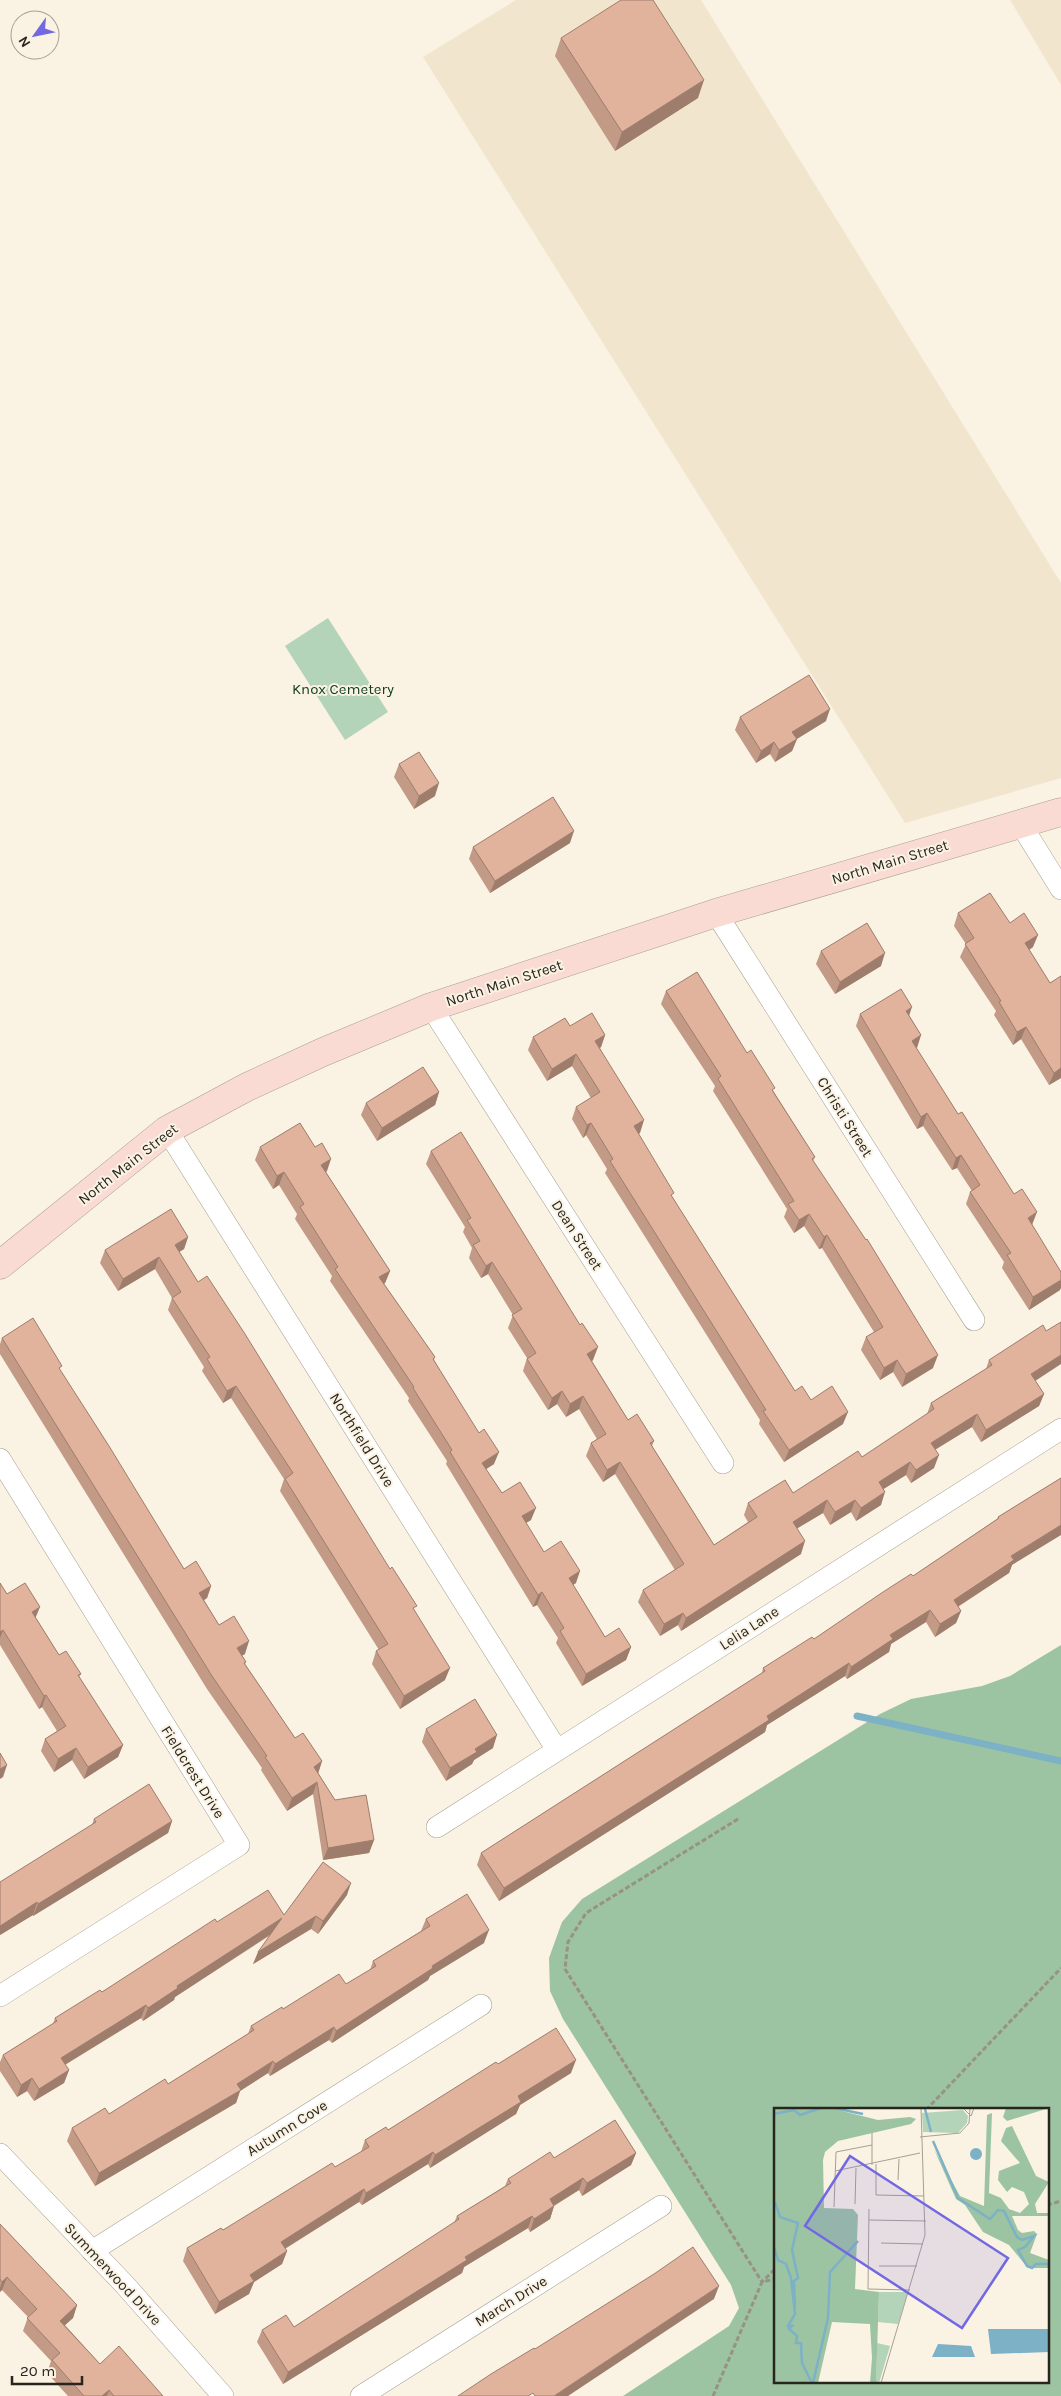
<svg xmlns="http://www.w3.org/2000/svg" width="1061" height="2396" font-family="Karla,sans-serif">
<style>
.built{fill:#f1e5ce}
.green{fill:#b3d4b8}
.forest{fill:#9cc4a3;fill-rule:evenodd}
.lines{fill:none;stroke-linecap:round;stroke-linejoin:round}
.stream{stroke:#7db1c6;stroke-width:7}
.street-casing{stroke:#a7a091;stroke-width:22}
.secondary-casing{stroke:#a7a091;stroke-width:29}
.path{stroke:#979186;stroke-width:3;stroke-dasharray:5 2.5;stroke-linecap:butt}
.street{stroke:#fff;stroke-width:21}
.secondary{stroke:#f9dbd3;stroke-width:28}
.wall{fill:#c29a86}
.shaded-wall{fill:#9e7d6d}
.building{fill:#e1b39c;stroke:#9e7d6d}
.labels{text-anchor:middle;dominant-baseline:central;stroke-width:4;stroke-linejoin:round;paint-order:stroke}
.park-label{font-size:15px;fill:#0e3c1c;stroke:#faf2e2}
.street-label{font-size:15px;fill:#28251f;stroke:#faf2e2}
.inset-river{fill:none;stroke:#7db1c6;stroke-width:2.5}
.inset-road{fill:none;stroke:#a6a094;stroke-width:1}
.view{fill:#7168e2;fill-opacity:0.15;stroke:#7168e2;stroke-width:2.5}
.inset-edge{fill:none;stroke:#28251f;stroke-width:2.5}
</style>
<rect width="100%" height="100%" fill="#faf2e2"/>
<path class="built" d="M516 0H701L1061 583V778L905 823 423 57Z
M1010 0H1061V85Z"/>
<path class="green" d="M328 618 388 712 345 740 285 646Z"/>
<path class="forest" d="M1061 1645V2396H623L729 2326 739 2308 731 2285 563 2019 550 1991 549 1958 562 1922 582 1899 880 1714 911 1699 982 1686 1010 1676ZM775 2110H1047V2382H775Z"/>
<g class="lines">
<path class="stream" d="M857 1716 1061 1761"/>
<g class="street-casing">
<path id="street" d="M1020 823 1061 889
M716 913 974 1320
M431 1007 723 1463
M167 1130 557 1750
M0 1459 239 1845 0 1996
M437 1827 1061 1429
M0 2154 125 2285 223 2396
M92 2251 481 2005
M361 2396 661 2206"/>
</g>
<g class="secondary-casing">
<path id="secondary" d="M0 1265 167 1130 247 1087 323 1052 431 1007 716 913 1061 812"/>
</g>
<path class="path" d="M738 1819 586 1913 568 1942 565 1969 762 2282 775 2269
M926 2110 1061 1968
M1047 2205 1061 2201
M713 2396 762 2282 775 2279"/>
<use href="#street" class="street"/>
<use href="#secondary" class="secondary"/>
</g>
<path class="wall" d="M561 38 698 98 615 151 555 56Z
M740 717 826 721 797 739 792 751 775 762 770 754 756 763 735 730Z
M399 764 435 796 414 809 394 777Z
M570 843 490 893 469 859 473 847Z
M958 913 1010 923 1033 947 1029 950 1050 983 1061 976V1078L1049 1085 1021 1039 1013 1045 994 1015 996 1011 960 957 966 944 954 926Z
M821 951 881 966 835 994 816 964Z
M666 991 747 1053 774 1092 815 1157 813 1161 933 1368 902 1387 893 1372 880 1380 861 1350 866 1337 874 1332 822 1248 819 1249 804 1226 794 1233 784 1217 787 1209 713 1091 715 1086 661 1004Z
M860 1014 909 1015 921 1035 916 1048 958 1114 1032 1225 1060 1290 1029 1310 1002 1268 1004 1262 966 1204 970 1192 972 1191 957 1168 952 1170 923 1126 917 1129 856 1026Z
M570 1026 605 1035 601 1047 600 1048 640 1133 638 1134 672 1197 795 1391 811 1400 843 1424 784 1462 759 1424 760 1420 605 1173 607 1169 586 1135 583 1138 572 1119 576 1107 591 1098 572 1066 547 1081 528 1050 533 1037Z
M439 1092 435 1105 377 1141 361 1115 366 1103Z
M260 1147 327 1171 326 1172 390 1271 385 1283 384 1284 435 1357 434 1360 494 1464 486 1469 502 1493 531 1520 526 1523 544 1552 576 1583 573 1585 605 1637 631 1647 626 1660 582 1686 556 1643 558 1638 537 1605 533 1607 446 1464 447 1461 408 1401 409 1398 330 1281 332 1276 295 1219 297 1214 279 1185 273 1189 255 1160Z
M431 1151 593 1360 592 1361 628 1420 654 1441 652 1446 714 1545 748 1522 744 1515 748 1503 793 1493 862 1457 927 1414 931 1403 986 1369 989 1360 1035 1381 1044 1394 1039 1406 981 1442 972 1427 935 1450 934 1468 911 1483 906 1475 883 1489 881 1505 856 1521 851 1512 830 1525 823 1513 797 1528 801 1554 681 1631 678 1625 660 1636 638 1602 643 1590 675 1570 615 1474 603 1482 586 1456 591 1443 597 1439 579 1409 566 1417 557 1404 548 1410 523 1371 527 1358 508 1328 513 1315 488 1274 481 1278 469 1258 472 1248 463 1232 465 1227 426 1164Z
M188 1237 184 1249 179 1252 198 1282 415 1612 445 1680 400 1709 372 1664 376 1651 379 1650 280 1491 284 1479 231 1398 223 1403 202 1371 204 1367 168 1310 172 1298 155 1269 118 1291 100 1263 105 1250Z
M2 1338 60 1371 184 1569 211 1586 207 1598 204 1600 219 1625 245 1654 242 1655 246 1662 245 1664 295 1738 322 1761 318 1773 335 1800 374 1840 369 1853 323 1860 313 1794 287 1811 261 1770 262 1768 207 1689 0 1354V1344Z
M1061 1478 1012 1565 1009 1573 958 1607 961 1611 956 1623 935 1637 926 1622 891 1644 889 1652 847 1679 845 1676 767 1725 765 1732 499 1901 477 1865 481 1853 762 1673 763 1668 814 1639 913 1576 997 1519 998 1517Z
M0 1583 7 1594 36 1618 59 1655 81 1674 79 1677 123 1745 118 1757 84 1779 72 1760 54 1772 41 1751 45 1739 57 1731 42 1707 39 1709 0 1645Z
M426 1729 493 1748 474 1760 472 1764 446 1781 422 1742Z
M94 1819 172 1821 168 1833 33 1916V1915L0 1935 92 1825Z
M347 1895 318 1934 311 1929 253 1964 269 1936 175 1997 174 2000 143 2021 141 2018 65 2065 69 2070 64 2083 34 2101 27 2091 17 2097 0 2071V2062L3 2055 53 2024 55 2018 102 1992 217 1922 284 1915Z
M426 1919 484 1943 430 1976 428 1980 332 2043 329 2040 270 2076 268 2073 240 2091 236 2103 95 2186 67 2141 72 2128 109 2114 168 2084 248 2034 251 2026 283 2009 346 1984 370 1970 373 1961 421 1931Z
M498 2064 571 2073 520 2105 516 2114 430 2168 428 2164 362 2205 359 2202 285 2249 287 2251 282 2264 254 2282 249 2294 215 2314 183 2261 187 2248 223 2230 335 2167 361 2152 365 2140 388 2130Z
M636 2153 631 2165 582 2196 579 2190 554 2206 550 2219 530 2232 528 2228 464 2267 462 2273 283 2384 257 2342 262 2330 294 2327 454 2223 457 2216 505 2186 508 2179 554 2158Z
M0 2224 77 2305 73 2318 65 2325 100 2364 163 2396H68L47 2373 51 2361 23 2331 28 2317 2 2290 0 2292Z"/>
<path class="shaded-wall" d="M704 80 698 98 615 151 622 132Z
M830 709 826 721 790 743 797 739 792 751 775 762 779 750 792 732Z
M774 742 770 754 756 763 761 751Z
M439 783 435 796 414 809 419 796Z
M574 831 570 843 490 893 495 881Z
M1038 935 1033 947 1021 955 1025 943Z
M885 953 881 966 835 994 840 982Z
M912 1007 908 1019 906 1011Z
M1026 1027 1021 1039 1013 1045 1017 1032Z
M605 1035 601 1047 591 1054 595 1041Z
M921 1035 917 1048 908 1054 912 1041Z
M576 1054 572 1066 547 1081 552 1069Z
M1061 1068V1078L1049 1085 1054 1073Z
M439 1092 435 1105 377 1141 382 1128Z
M927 1113 923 1126 917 1129 921 1117Z
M644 1120 640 1133 629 1139 634 1126Z
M591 1123 586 1135 583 1138 587 1125Z
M961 1155 957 1168 952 1170 956 1158Z
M331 1159 327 1171 316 1177 321 1165Z
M284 1172 279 1185 273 1189 277 1176Z
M1037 1212 1032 1225 1023 1231 1028 1218Z
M809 1214 804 1226 794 1233 799 1220Z
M827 1235 822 1248 819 1249 824 1237Z
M188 1237 184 1249 171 1257 175 1245Z
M159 1257 155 1269 118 1291 123 1279Z
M492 1262 488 1274 481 1278 486 1266Z
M390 1271 385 1283 375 1290 379 1277Z
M1061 1280V1288L1060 1290 1029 1310 1033 1297Z
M598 1347 593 1360 583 1367 587 1354Z
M938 1355 933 1368 902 1387 906 1374Z
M1061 1355V1364L1026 1387 1031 1374Z
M897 1360 893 1372 880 1380 884 1368Z
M236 1386 231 1398 223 1403 227 1391Z
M562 1391 557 1404 548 1410 552 1398Z
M1044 1394 1039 1406 981 1442 986 1430Z
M583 1396 579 1409 566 1417 570 1404Z
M848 1412 843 1424 784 1462 789 1450Z
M977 1414 972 1427 926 1455 931 1443Z
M499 1452 494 1464 477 1475 482 1463Z
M939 1455 934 1468 911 1483 916 1470Z
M620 1462 615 1474 603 1482 607 1470Z
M910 1462 906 1475 874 1495 879 1482Z
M885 1492 881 1505 856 1521 861 1508Z
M827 1500 823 1513 788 1534 793 1522Z
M855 1500 851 1512 830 1525 835 1512Z
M536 1508 531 1520 517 1528 522 1516Z
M1061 1525V1535L1012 1565 1009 1573 949 1612 954 1600 1011 1556Z
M805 1541 801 1554 681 1631 686 1618Z
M580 1571 576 1583 564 1590 569 1578Z
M211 1586 207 1598 195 1606 199 1593Z
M542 1592 537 1605 533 1607 538 1595Z
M40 1607 35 1619 32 1612Z
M930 1610 926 1622 891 1644 889 1652 847 1679 851 1667 890 1635Z
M961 1611 956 1623 935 1637 940 1624Z
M683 1613 678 1625 660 1636 664 1624Z
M3 1630 0 1638V1632Z
M249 1641 245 1654 233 1661 237 1648Z
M631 1647 626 1660 582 1686 586 1674Z
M849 1663 845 1676 767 1725 765 1732 499 1901 504 1888 767 1716Z
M450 1668 445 1680 400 1709 404 1696Z
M46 1695 42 1707 39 1709 44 1696Z
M497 1735 493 1748 474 1760 472 1764 446 1781 450 1768 475 1749Z
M123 1745 118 1757 84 1779 88 1767Z
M76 1748 72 1760 54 1772 58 1759Z
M322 1761 318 1774 314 1767Z
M7 1765 3 1777 0 1779V1769Z
M317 1782 313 1794 287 1811 292 1798Z
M172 1821 168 1833 33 1916 38 1904Z
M374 1840 369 1853 323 1860 328 1848Z
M351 1883 347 1895 318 1934 323 1921Z
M37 1902 33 1915 0 1935V1926Z
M316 1916 311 1929 253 1964 258 1952Z
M282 1918 277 1930 175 1997 174 2000 143 2021 148 2008 177 1986Z
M489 1930 484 1943 430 1976 428 1980 332 2043 336 2031 432 1966Z
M146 2005 141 2018 56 2070 61 2058Z
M334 2027 329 2040 270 2076 275 2064Z
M576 2060 571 2073 520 2105 516 2114 430 2168 435 2155 518 2096Z
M273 2061 268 2073 240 2091 236 2103 95 2186 99 2173Z
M69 2070 64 2083 34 2101 39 2089Z
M32 2078 27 2091 17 2097 21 2085Z
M433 2152 428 2164 362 2205 366 2193Z
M636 2153 631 2165 582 2196 587 2183Z
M583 2178 579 2190 545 2211 550 2199Z
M364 2189 359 2202 276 2254 281 2242Z
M554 2206 550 2219 530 2232 534 2219Z
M532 2216 528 2228 464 2267 462 2273 283 2384 288 2372 465 2257Z
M287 2251 282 2264 254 2282 249 2294 215 2314 219 2302 250 2275Z
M7 2277 2 2290 0 2292V2288L2 2282Z
M719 2286 714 2299 568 2396H554Z
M77 2305 73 2318 56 2333 60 2321Z
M109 2390 107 2396H102Z"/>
<path class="building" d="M621 0H653L704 80 622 132 561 38Z
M809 675 830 709 792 732 797 739 779 750 774 742 761 751 740 717Z
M419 752 439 783 419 796 399 764Z
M553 797 574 831 495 881 473 847Z
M990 893 1010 923 1024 913 1038 935 1025 943 1050 983 1061 976V1068L1054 1073 1026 1027 1017 1032 999 1002 1001 1001 965 944 974 938 958 913Z
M867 923 885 953 840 982 821 951Z
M697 972 747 1053 751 1050 775 1088 772 1090 815 1157 812 1159 866 1240 867 1239 938 1355 906 1374 897 1360 884 1368 866 1337 883 1327 827 1235 824 1237 809 1214 799 1220 788 1204 794 1201 718 1079 721 1076 666 991Z
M901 989 912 1007 906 1011 921 1035 912 1041 958 1114 962 1112 1014 1194 1022 1189 1037 1212 1028 1218 1061 1272V1280L1033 1297 1007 1255 1011 1253 970 1192 980 1185 961 1155 956 1158 927 1113 921 1117 860 1014Z
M592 1013 605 1035 595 1041 644 1120 634 1126 674 1193 671 1195 795 1391 802 1386 811 1400 832 1386 848 1412 789 1450 763 1411 766 1410 610 1161 613 1159 591 1123 587 1125 576 1107 600 1092 576 1054 552 1069 533 1037 565 1018 570 1026Z
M423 1067 439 1092 382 1128 366 1103Z
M300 1123 315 1147 322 1143 331 1159 321 1165 390 1271 379 1277 435 1357 433 1359 479 1433 484 1429 499 1452 482 1463 502 1493 520 1482 536 1508 522 1516 544 1552 561 1541 580 1571 569 1578 605 1637 619 1628 631 1647 586 1674 560 1631 564 1628 542 1592 538 1595 450 1452 452 1450 413 1388 414 1387 335 1269 338 1267 300 1207 304 1204 284 1172 277 1176 260 1147Z
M461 1132 580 1325 582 1323 598 1347 587 1354 628 1420 637 1414 654 1441 650 1443 714 1545 757 1517 748 1503 785 1480 793 1493 858 1451 862 1457 934 1409 931 1403 992 1365 989 1360 1043 1325 1046 1331 1061 1322V1355L1031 1374 1044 1394 986 1430 977 1414 931 1443 939 1455 916 1470 910 1462 879 1482 885 1492 861 1508 855 1500 835 1512 827 1500 793 1522 805 1541 686 1618 683 1613 664 1624 643 1590 684 1564 620 1462 607 1470 591 1443 606 1434 583 1396 570 1404 562 1391 552 1398 527 1359 536 1353 512 1315 522 1309 492 1262 486 1266 473 1245 480 1241 467 1220 471 1218 431 1151Z
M171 1209 188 1237 175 1245 198 1282 207 1276 245 1334 390 1569 392 1567 417 1606 413 1608 450 1668 404 1696 376 1651 388 1644 285 1479 293 1473 236 1386 227 1391 207 1359 210 1357 172 1298 181 1292 159 1257 123 1279 105 1250Z
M33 1318 62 1366 59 1368 109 1446 184 1569 196 1561 211 1586 199 1593 219 1625 234 1616 249 1641 237 1648 246 1662 244 1663 295 1738 303 1733 322 1761 314 1767 335 1800 366 1795 374 1840 328 1848 317 1782 292 1798 265 1757 267 1756 212 1676 2 1338Z
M1061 1478V1525L1011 1556 1014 1560 954 1600 961 1611 940 1624 930 1610 890 1635 893 1639 851 1667 849 1663 767 1716 769 1720 504 1888 481 1853 765 1671 763 1668 812 1637 814 1639 883 1592 911 1574 913 1576 999 1518 998 1517Z
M0 1583 7 1594 25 1583 40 1607 32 1612 59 1655 66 1651 81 1674 78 1675 123 1745 88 1767 76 1748 58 1759 45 1739 66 1726 46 1695 44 1696 3 1630 0 1632Z
M475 1699 497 1735 475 1749 477 1752 450 1768 426 1729Z
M0 1753 7 1765 0 1769Z
M149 1784 172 1821 38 1904 37 1902 0 1926V1882L96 1822 94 1819Z
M323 1862 351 1883 323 1921 316 1916 258 1952 282 1918 177 1986 178 1988 148 2008 146 2005 61 2058 69 2070 39 2089 32 2078 21 2085 3 2055 57 2021 55 2018 100 1990 102 1992 215 1919 217 1922 268 1890 284 1915Z
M467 1894 489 1930 432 1966 433 1968 336 2031 334 2027 275 2064 273 2061 237 2084 241 2090 99 2173 72 2128 105 2108 109 2114 165 2079 168 2084 254 2030 251 2026 282 2007 283 2009 339 1974 346 1984 376 1966 373 1961 430 1926 426 1919Z
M556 2028 576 2060 518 2096 521 2102 435 2155 433 2152 366 2193 364 2189 281 2242 287 2251 250 2275 254 2281 219 2302 187 2248 221 2228 223 2230 332 2163 335 2167 369 2147 365 2140 386 2127 388 2130 496 2062 498 2064Z
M615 2120 636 2153 587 2183 583 2178 550 2199 554 2206 534 2219 532 2216 465 2257 467 2260 288 2372 262 2330 286 2315 294 2327 459 2219 457 2216 511 2183 508 2179 550 2152 554 2158Z
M0 2224 77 2305 60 2321 100 2364 119 2346 163 2396H114L109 2390 102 2396H84L52 2360 60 2353 27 2318 37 2309 7 2277 2 2282 0 2279Z
M693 2247 719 2286 554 2396H535L533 2393 528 2396H458L491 2374 534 2348 535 2349 654 2274Z"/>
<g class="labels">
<g class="park-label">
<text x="343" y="689">Knox Cemetery</text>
</g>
<g class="street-label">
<text transform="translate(890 862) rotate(-17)">North Main Street</text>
<text transform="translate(504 983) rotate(-18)">North Main Street</text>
<text transform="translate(845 1117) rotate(58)">Christi Street</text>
<text transform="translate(128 1164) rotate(-38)">North Main Street</text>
<text transform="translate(577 1235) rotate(57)">Dean Street</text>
<text transform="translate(362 1440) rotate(58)">Northfield Drive</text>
<text transform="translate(749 1628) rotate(-33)">Lelia Lane</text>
<text transform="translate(193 1772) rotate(58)">Fieldcrest Drive</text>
<text transform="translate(287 2128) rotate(-32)">Autumn Cove</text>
<text transform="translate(113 2274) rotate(47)">Summerwood Drive</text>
<text transform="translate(511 2301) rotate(-32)">March Drive</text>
</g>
</g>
<g transform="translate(774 2108)">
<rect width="275" height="275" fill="#faf2e2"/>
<path d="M189 2 194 8 193 15 184 25 149 24 148 5ZM105 184H134L124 216 104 214ZM103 235 116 238 105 275H102Z" fill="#b3d4b8"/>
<path d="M0 0H56L104 12 136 9 142 11 137 16 64 33 51 44 49 52 50 100 79 101 84 107 81 181 105 184 102 275H96L98 250 96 216 58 214 44 275H0ZM232 0H275L233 13 229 9ZM218 5 215 85 227 90 235 101 246 105 255 96 250 84 238 79 233 84 224 72 225 63 246 55 227 33 232 20 238 18 262 68 275 74 261 96 263 105H275V108H238L244 122 248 125 260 123 263 126 256 145 275 152V160H254L235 137 209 124 191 97 182 91 160 41 186 88 210 98 213 7Z" fill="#9cc4a3"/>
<path d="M196 46a6 6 0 1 1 12 0a6 6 0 1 1-12 0ZM214 221H275V244L217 246ZM164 236 197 238 201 249H158Z" fill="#7db1c6"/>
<path class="inset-river" d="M60 0 89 6M151 1 157 24M0 6 20 2 26 7 47 0M159 33 184 90 216 111 224 102 230 103 243 129 248 132 260 128 251 139 244 142 253 158 258 160 262 156H275M1 94 6 109 24 115 18 142 24 170 20 173 21 199M0 139 4 152 12 156 17 170 21 206 14 218H18L15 221 23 228 22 235H27L28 255 38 275M39 275 54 210 56 164 84 133"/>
<path class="inset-road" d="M83 0H175M189 0 197 8 200 0M98 25V57M146 29 186 25 195 15 196 0M102 56V87L150 88M61 63 146 45M124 72 125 51M81 96 82 60M60 99 62 44 98 37M95 101 94 181 136 182M95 112 152 113M107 135 149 136M105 158H143M107 275 151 127 147 0"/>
<path class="view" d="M76 48 234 150 188 220 31 118Z"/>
<rect width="275" height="275" class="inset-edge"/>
</g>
<g transform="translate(35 35) rotate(237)"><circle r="24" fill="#faf2e2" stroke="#a6a094"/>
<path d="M0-4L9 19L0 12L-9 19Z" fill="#7168e2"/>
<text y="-8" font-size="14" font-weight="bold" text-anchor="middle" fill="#28251f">N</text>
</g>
<path d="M12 2376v8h70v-8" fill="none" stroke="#28251f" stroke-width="2.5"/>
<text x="20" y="2376" font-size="15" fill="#28251f" stroke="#faf2e2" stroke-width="4" paint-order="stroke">20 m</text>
</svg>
